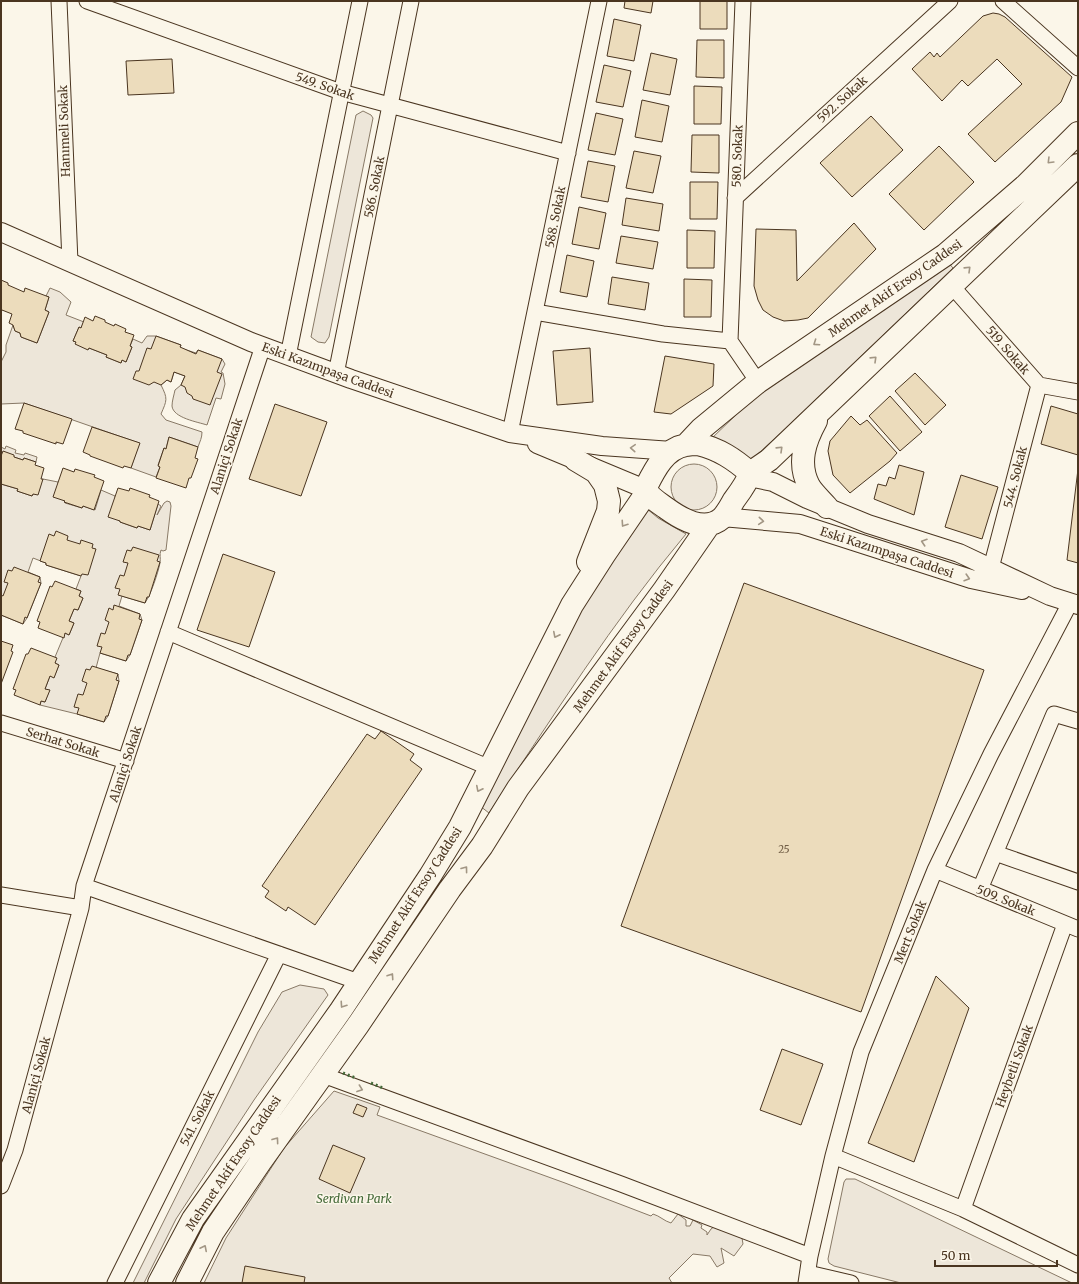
<svg xmlns="http://www.w3.org/2000/svg" width="1079" height="1284" font-family="Merriweather,serif">
<style>
.green{fill:#ede6d9;stroke:#887966}
.building{fill:#ecdcbc;stroke:#4a3520}
.lines{fill:none;stroke-linecap:round;stroke-linejoin:round}
.minor-casing{stroke:#4a3520;stroke-width:17}
.tertiary-casing{stroke:#4a3520;stroke-width:20}
.primary-casing{stroke:#4a3520;stroke-width:24}
.minor{stroke:#fbf6e9;stroke-width:15}
.tertiary{stroke:#fbf6e9;stroke-width:18}
.primary{stroke:#fbf6e9;stroke-width:22}
.hedge{stroke:#436837;stroke-width:3;stroke-dasharray:2 3;stroke-linecap:butt}
.oneway{stroke:#a29684}
.labels{text-anchor:middle;dominant-baseline:central;stroke-width:3;stroke-linejoin:round;paint-order:stroke}
.number-label{font-size:10px;fill:#725f47}
.street-label{font-size:12px;fill:#4a3520;stroke:#fbf6e9}
.park-label{font-size:12px;font-style:italic;fill:#436837;stroke:#fbf6e9}
</style>
<rect width="100%" height="100%" fill="#fbf6e9"/>
<path class="green" d="M363 111 371 115 373 118 329 337 325 343 318 342 311 337 356 115Z
M946 260 953 268 781 433 751 460 710 440 739 412 763 392Z
M50 288 60 292 71 302 66 315 84 322 81 328 79 327 73 341 76 342V344L88 349 89 348 107 355 106 357 121 363 122 360 126 362 132 347 130 346 133 339 142 343 147 336H156L181 345 180 348 196 353 198 350 222 359 225 364 221 372 223 373 225 384 221 399 216 398 207 425C198 422 173 418 172 406 172 401 174 395 175 390L181 385 185 376 174 372 171 382 167 380 161 385C168 399 167 400 161 414L166 420 202 432C202 438 200 441 198 447L169 437 166 449 164 448 158 465 160 467 156 477 131 468 139 443 24 403 1 404V362L6 352V345L13 325 15 331 20 333 21 337 37 343 49 312 45 310 49 297 46 296Z
M6 446 16 450 15 453 24 455 25 453 37 457 36 462 24 458 23 460 14 457 1 456V447L5 449Z
M671 487a23 23 0 1 1 46 0a23 23 0 1 1-46 0Z
M43 479 58 482 65 501V503L82 508 83 506 95 510 101 490 115 496 120 522 137 528 138 526 150 530 158 504 161 506 157 515 164 503 167 501 170 502 171 506 166 550 163 551 161 550C159 555 161 558 160 563 158 573 151 594 145 603L122 596 119 606 140 614 142 620 130 655 126 661 100 653 96 668 118 674 119 681 108 716 104 722 77 714 40 705 41 701 45 702 49 691 45 689 50 676 54 677 59 665 55 663V657L65 633 69 635 74 623 69 621 74 609 78 610 83 598 79 596 81 591 76 589 81 576 46 565V563L33 558 28 572 40 577 41 583 27 618 23 624 1 615V484L18 489 17 491 32 496Z
M646 508 658 518 686 534C613 621 552 718 489 813L480 806 550 656Z
M300 985 324 989 328 995 254 1100 176 1219 144 1283H133L258 1032 282 992Z
M334 1091 380 1107 377 1115 565 1183 651 1216 653 1214C660 1216 664 1221 671 1223L678 1214 686 1220V1226H690L693 1220 702 1225 701 1228 707 1232V1235L711 1229 719 1223 741 1232 743 1244 734 1256 721 1248 724 1263 717 1267 710 1256 693 1254 669 1278 672 1283H204L226 1238 284 1148Z
M846 1179H855L1072 1283H901L834 1266 829 1263 828 1259 844 1182Z"/>
<path class="building" d="M625 1H653L651 13 624 8Z
M700 1H727V29H700Z
M993 13 999 14 1005 17 1072 77 1061 102 995 162 968 134 1022 84 997 59 968 86 962 80 942 101 912 69 930 52 934 57 937 53 940 57 983 16Z
M614 19 641 25 634 61 607 56Z
M697 40H724V78L696 77Z
M651 53 677 59 670 95 643 90Z
M172 59 174 93 128 95 126 61Z
M604 65 631 71 623 107 596 102Z
M694 86 722 87 721 124H694Z
M642 100 669 106 662 142 635 137Z
M596 113 623 119 615 155 588 150Z
M871 116 903 150 852 197 820 163Z
M692 135H719V173L691 172Z
M939 146 974 182 924 230 889 194Z
M634 151 661 156 653 193 626 188Z
M588 161 615 166 608 202 581 197Z
M690 182H718L717 219H690Z
M626 198 663 204 659 231 622 225Z
M579 207 606 213 599 249 572 244Z
M854 223 876 249 808 318 798 320 784 321 773 317 763 310 758 300 754 286 756 229 796 230 797 281Z
M687 230 715 231 714 268H687Z
M621 236 658 242 653 269 616 263Z
M567 255 594 261 587 297 560 292Z
M612 277 649 283 645 310 608 304Z
M684 279 712 280 711 317H684Z
M1 280 8 283V285L24 292 25 288 49 297 45 310 49 312 37 343 21 337 20 333 15 331 13 325 9 323 12 314 2 310 1 312Z
M95 316 105 320V322L114 326 115 324 126 329 125 332 134 335 130 346 132 347 126 362 122 360 121 363 106 357 107 355 89 348 88 350 75 344 76 342 73 341 79 327 81 328 85 317 93 321Z
M156 336 181 345 180 347 196 354 198 350 222 359 217 372 222 374 210 405 193 399 192 396 187 393 185 387 181 385 185 376 174 372 171 382 167 380 161 385 154 382 149 385 133 379 136 371H139L147 348 151 349Z
M590 348 593 402 557 405 553 351Z
M665 356 714 364 713 386 671 414 654 412Z
M915 373 946 405 925 425 895 391Z
M890 396 922 432 900 451 869 416Z
M24 403 72 419 63 444 56 442V444L23 433V431L15 429Z
M275 404 327 422 301 496 249 479Z
M1051 406 1078 414V455L1041 444Z
M851 416 860 425 867 420 897 453 890 461 850 493 833 475 828 451 830 441Z
M92 427 140 443 131 468 124 466 123 468 90 456V455L83 452Z
M169 437 198 447 195 458 198 459 191 478H189L186 488 156 478 160 467 158 466 164 448 166 449Z
M3 451 14 455V457L23 460 24 458 36 462 35 465 44 468 41 479H43L38 495 33 494 32 496 17 491 18 489 1 484V456Z
M899 465 924 472 914 515 874 499 878 484 886 486 889 477 895 479Z
M63 468 74 472 75 469 95 475 94 477 104 481 94 510 83 506 82 508 64 502 65 501 53 497Z
M1078 469V563L1067 560Z
M961 475 998 487 982 539 945 527Z
M118 488 129 491 130 488 150 495 149 497 159 501 150 530 138 526 137 528 120 522V521L108 517Z
M56 531 68 536 67 540 80 544 81 540 93 544 92 548 96 549 88 575 82 574 81 576 46 565V563L40 561 49 534 54 536Z
M133 547 159 555 157 561 160 562 149 597H147L145 603 118 595 120 589 115 588 120 575 124 576 128 563 123 562 127 550 131 551Z
M223 554 275 572 249 647 197 630Z
M14 567 40 577 38 582 41 583 27 618 25 617 23 624 1 615V595L3 596 8 583 4 582 8 570 12 571Z
M55 581 81 591 79 596 83 598 78 610 74 609 69 621 74 623 69 635 65 633 64 638 38 628 40 622 37 621 50 586 52 587Z
M744 583 984 670 861 1012 621 926Z
M114 605 140 614 139 619 142 620 130 655H128L126 661 100 653 102 647 97 646 101 633 105 634 109 622 105 620 109 608 113 610Z
M1 641 13 645 11 651 13 652 1 684Z
M31 648 57 658 55 663 59 665 54 678 50 676 45 689 50 690 45 702 41 701 40 705 14 695 16 690 13 689 26 654H28Z
M92 666 118 674 116 680 119 681 108 716H106L104 722 77 714 79 708 74 707 78 694 83 695 87 683 82 681 86 669 90 670Z
M381 731 414 754 410 760 422 769 315 925 288 907 286 911 265 897 269 891 262 886 367 734 375 739Z
M936 976 969 1008 914 1162 868 1143Z
M782 1049 823 1064 801 1125 760 1110Z
M357 1104 367 1108 363 1117 353 1113Z
M333 1145 365 1158 350 1193 319 1179Z
M245 1266 305 1277 304 1283H242Z"/>
<g class="lines">
<g class="minor-casing">
<path id="minor" d="M59 1 70 262
M87 1 341 92 568 153
M743 1 730 341 758 382
M1003 1 1078 68
M735 198 950 1
M951 285 1039 385 1078 392
M535 312 663 334 730 341
M288 356 360 1
M336 374 411 1
M510 433 599 1
M991 568 1039 385
M168 632 490 768
M1 723 126 761
M995 853 1078 882
M935 870 1078 929
M84 886 359 982
M980 889 1054 714 1078 721
M1 895 81 908
M323 1075 621 1184 810 1256
M833 1156 963 1209 1078 1265
M1 1186 15 1150 81 908 84 886 263 346
M963 1209 1065 924
M808 1273 851 1283
M115 1283 279 954
M806 1283 810 1256 833 1156 861 1052 935 870 991 754 1070 603"/>
</g>
<g class="tertiary-casing">
<path id="tertiary" d="M1 232 251 342 351 379 510 433 602 446 672 451
M537 444 645 489
M749 477 773 482 807 499 868 524 959 553 1050 596 1078 605
M722 517 800 524 971 579 1022 590"/>
</g>
<g class="primary-casing">
<path id="primary" d="M816 421C805 441 797 463 809 486 813 493 821 500 827 507
M698 444C719 449 734 459 750 473 747 483 740 492 734 500 731 505 727 513 722 518 705 533 681 519 666 508 659 503 649 497 645 489 654 471 664 449 686 445 690 444 694 444 698 444Z
M686 445 701 429 758 382 945 255 1026 185 1078 133
M576 460 596 472 605 485 609 501 608 511 588 562
M750 473 769 460 1078 165
M159 1283 193 1219 341 1010 430 876 460 827 572 605 604 555 647 492
M187 1283 213 1232 261 1161 358 1025 450 889 482 846 518 788 664 590 709 525"/>
</g>
<use href="#minor" class="minor"/>
<use href="#tertiary" class="tertiary"/>
<use href="#primary" class="primary"/>
<path class="hedge" d="M343 1073 356 1078
M371 1083 383 1088"/>
</g>
<defs><path id="oneway-chevron" d="M-2-3.5L2.5 0L-2 3.5" fill="none" stroke-width="1.6" stroke-linecap="round" stroke-linejoin="round"/></defs>
<g class="oneway">
<use href="#oneway-chevron" transform="translate(1050 161) rotate(135)"/>
<use href="#oneway-chevron" transform="translate(968 269) rotate(-44)"/>
<use href="#oneway-chevron" transform="translate(816 343) rotate(146)"/>
<use href="#oneway-chevron" transform="translate(874 359) rotate(-44)"/>
<use href="#oneway-chevron" transform="translate(633 448) rotate(-176)"/>
<use href="#oneway-chevron" transform="translate(780 449) rotate(-44)"/>
<use href="#oneway-chevron" transform="translate(761 521) rotate(5)"/>
<use href="#oneway-chevron" transform="translate(624 524) rotate(124)"/>
<use href="#oneway-chevron" transform="translate(924 542) rotate(-162)"/>
<use href="#oneway-chevron" transform="translate(967 578) rotate(17)"/>
<use href="#oneway-chevron" transform="translate(556 635) rotate(117)"/>
<use href="#oneway-chevron" transform="translate(479 789) rotate(117)"/>
<use href="#oneway-chevron" transform="translate(465 869) rotate(-53)"/>
<use href="#oneway-chevron" transform="translate(391 976) rotate(-56)"/>
<use href="#oneway-chevron" transform="translate(343 1005) rotate(124)"/>
<use href="#oneway-chevron" transform="translate(360 1089) rotate(20)"/>
<use href="#oneway-chevron" transform="translate(276 1140) rotate(-54)"/>
<use href="#oneway-chevron" transform="translate(204 1248) rotate(-63)"/>
</g>
<g class="labels">
<g class="number-label">
<text x="784" y="849">25</text>
</g>
<g class="street-label">
<text transform="translate(325 86) rotate(19)">549. Sokak</text>
<text transform="translate(842 99) rotate(-42)">592. Sokak</text>
<text transform="translate(64 131) rotate(-92)">Hanımeli Sokak</text>
<text transform="translate(737 156) rotate(-88)">580. Sokak</text>
<text transform="translate(374 187) rotate(-79)">586. Sokak</text>
<text transform="translate(555 217) rotate(-79)">588. Sokak</text>
<text transform="translate(895 288) rotate(-35)">Mehmet Akif Ersoy Caddesi</text>
<text transform="translate(1008 350) rotate(49)">519. Sokak</text>
<text transform="translate(328 370) rotate(20)">Eski Kazımpaşa Caddesi</text>
<text transform="translate(226 456) rotate(-72)">Alaniçi Sokak</text>
<text transform="translate(1015 477) rotate(-76)">544. Sokak</text>
<text transform="translate(887 552) rotate(18)">Eski Kazımpaşa Caddesi</text>
<text transform="translate(623 646) rotate(-54)">Mehmet Akif Ersoy Caddesi</text>
<text transform="translate(63 742) rotate(17)">Serhat Sokak</text>
<text transform="translate(125 764) rotate(-72)">Alaniçi Sokak</text>
<text transform="translate(415 895) rotate(-57)">Mehmet Akif Ersoy Caddesi</text>
<text transform="translate(1006 900) rotate(22)">509. Sokak</text>
<text transform="translate(910 932) rotate(-68)">Mert Sokak</text>
<text transform="translate(1014 1066) rotate(-70)">Heybetli Sokak</text>
<text transform="translate(36 1075) rotate(-75)">Alaniçi Sokak</text>
<text transform="translate(197 1118) rotate(-63)">541. Sokak</text>
<text transform="translate(233 1163) rotate(-56)">Mehmet Akif Ersoy Caddesi</text>
</g>
<g class="park-label">
<text x="354" y="1198">Serdivan Park</text>
</g>
</g>
<rect width="1079" height="1284" fill="none" stroke="#4a3520" stroke-width="4"/>
<path d="M935 1260v6h122v-6" fill="none" stroke="#4a3520" stroke-width="2"/>
<text x="941" y="1260" font-size="12" fill="#4a3520" stroke="#fbf6e9" stroke-width="3" paint-order="stroke">50 m</text>
</svg>
